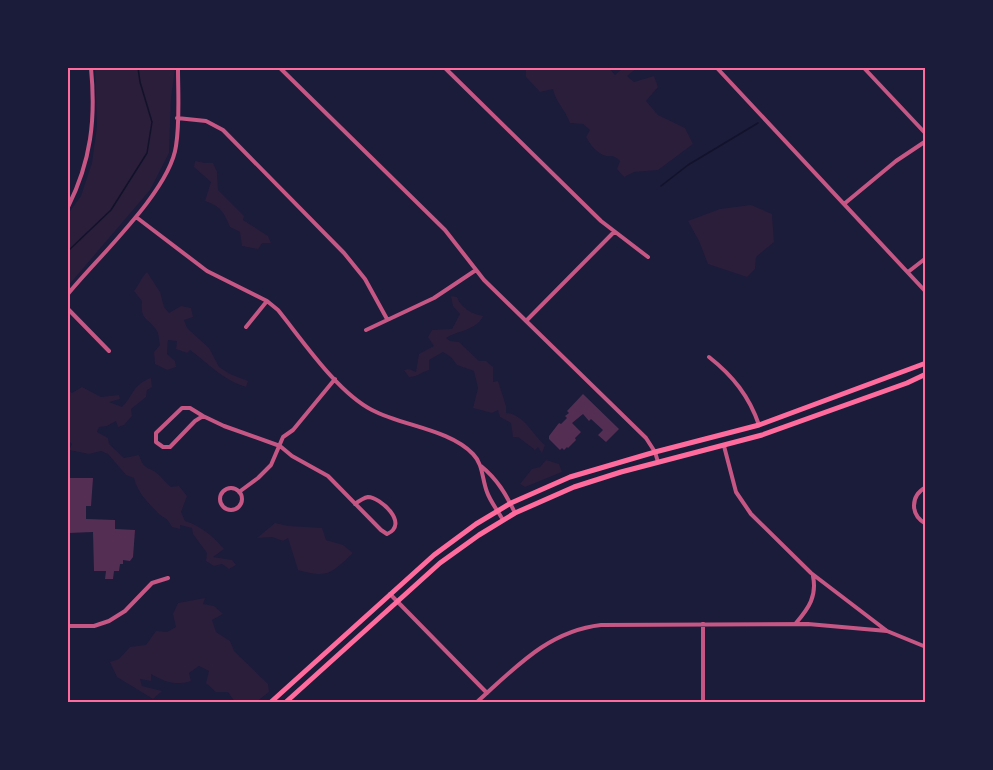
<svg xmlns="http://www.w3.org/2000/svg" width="993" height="770" font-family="Mulish,sans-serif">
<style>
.green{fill:#2a1e3b}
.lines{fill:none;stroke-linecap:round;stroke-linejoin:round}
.stream{stroke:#12122b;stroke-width:1.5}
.building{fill:#542f53}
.minor{stroke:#c65784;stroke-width:4}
.secondary{stroke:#ff6b9d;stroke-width:5}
.neatline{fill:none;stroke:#ff6b9d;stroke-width:2}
</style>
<rect width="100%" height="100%" fill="#1b1b3a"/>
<path class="green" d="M95 68H175L171 98 169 153 150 190 68 286V214L81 196 92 163 97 126Z
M526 68H609L615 75 623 68H637L627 76 634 82 654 76 658 87 646 101 658 115 685 128 693 144 658 170 634 172 624 177 617 169 620 161C611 153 611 158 603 155 595 151 590 144 586 137L590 130 583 124 570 123C565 109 556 103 553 89L540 92 526 77Z
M195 161 205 163H213L217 172 218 190 244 216 243 220 268 236 271 243H262L258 249 242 246 240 232 230 227C224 212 220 206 205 201L211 182 194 167Z
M751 205 772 214 774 242 756 257 755 269 747 277 708 264 699 241 688 221 720 209Z
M147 272 160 292 164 307 169 313 181 306 191 308 193 317 184 320 187 328 209 348 219 367 230 374 248 381 246 387C223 380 209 364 190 350L187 353 176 349 177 341 168 340 167 354 175 361 176 367 167 370 155 364 154 352 160 345C159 341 159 334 157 331 148 317 140 321 142 301L134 291C139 285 141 278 147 272Z
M451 296 457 297C461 308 472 314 483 316 477 330 457 331 446 338L450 341 459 342 479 361H486L493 367V382L498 381 506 406V413C524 414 532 434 545 445L542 453 538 447 535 450 518 437H513L511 423 500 417 498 410 492 413 473 408 478 388 474 371 457 365 451 357 443 352 429 360V370C421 372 418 377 409 377L404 370 409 369 416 372 419 354 434 346 428 337 432 330 452 329 460 314 453 306Z
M151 378 152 387 147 390 146 397 131 409 132 416 124 425 118 427 116 421 107 426 99 427 97 432 108 438 109 444 124 458 139 455C144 472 151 466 160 476 164 480 166 483 171 487L179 486 187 496 181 512 185 521C201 526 213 536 224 549L213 557 232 560 236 565 229 569 222 564 214 566 206 561 207 553 193 534 192 528 180 525V529L172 527C166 516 166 520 159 514 149 504 137 492 134 478L126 475 108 454 101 451 89 454 69 450 72 444 68 440V390L72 393 82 387 101 397 119 395 120 399 109 402 122 407C134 395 132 385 151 378Z
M546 460 559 464 562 472 525 487 520 484 532 469 540 467Z
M275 523 288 526 322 528 326 540 343 545 353 553C331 573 329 579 298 570L288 538 283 541 272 537 257 538Z
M205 598 203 604 214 606 223 614 212 620 216 632 230 641 234 651 268 684 269 692 256 702H235L228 692H216L206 683 209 671 199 666 189 673 191 681C175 686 165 682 151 674V681L140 679 142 686 162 691 153 699 117 677 110 662 119 659 130 647 146 645 156 631 167 632 176 627 173 614 178 603Z"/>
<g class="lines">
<path class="stream" d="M661 186 688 165 758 123
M68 251 111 210 147 153 152 122 140 82 138 68"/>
</g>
<path class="building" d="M583 394 619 429 606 442 598 435 603 430 591 419 589 421 583 414 572 423 581 432 575 438 576 440 568 448 567 447 564 450 562 448 560 450 549 439V436L559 423 561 424 567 418 565 416 569 413 567 411Z
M68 478H93L91 506H86V519L115 520V529L135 530 133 557 130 561 123 560V564H120L119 571H114L113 579H105L106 571H94L93 532 68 533Z"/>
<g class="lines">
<path class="minor" d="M280 68 445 230 484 280 646 438 655 452 658 462
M445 68 601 221 648 257
M717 68 926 292
M864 68 926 134
M177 118 206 121 223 130 344 253 365 279 387 319
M844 204 896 161 926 141
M68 207C91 161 96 119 91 68
M136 217 207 271 267 301 278 310C303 341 337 392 372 410 402 426 449 429 473 454 483 464 482 479 487 492 490 501 498 511 503 520
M908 272 926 258
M68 294C97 258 170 191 176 146 180 121 178 93 178 68
M68 309 109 351
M526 321 614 232
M246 327 267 301
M366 330 434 298 476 270
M709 357C733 376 749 396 759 425
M203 416 195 421 170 447H163L156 442V433L182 408H190L203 416 224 426 280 446 292 456 328 476 381 530 387 534C410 524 380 497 368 497 363 498 359 501 355 504
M724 446 736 492 751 514 811 573 887 631
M481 466C497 479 506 494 515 513
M926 487C910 496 910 515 926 524
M220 499a11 11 0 1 1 22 0a11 11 0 1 1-22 0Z
M239 492 258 478 271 465 283 437 293 430 335 379
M390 594 487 693
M796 623C809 608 817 596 813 576
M703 624V702
M68 626H94L109 621 125 611 152 583 168 578
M477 702C515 668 548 631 601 625L808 624 887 631 926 647"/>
<path class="secondary" d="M271 702 434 555 476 524 511 503 570 477 655 452 759 425 926 363
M286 702 440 563 479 535 515 513 574 487 621 472 762 435 907 383 926 374"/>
</g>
<rect width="993" height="770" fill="none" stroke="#1b1b3a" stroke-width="138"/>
<rect x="69" y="69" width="855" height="632" class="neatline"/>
</svg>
